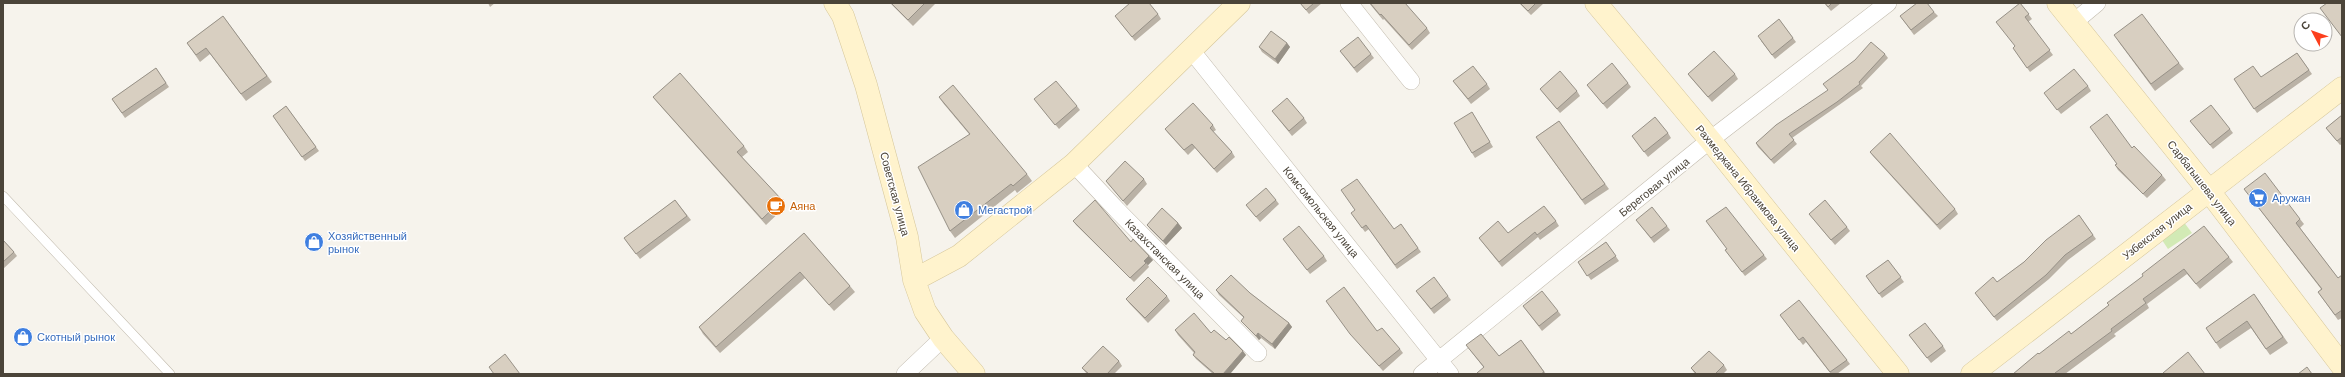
<svg xmlns="http://www.w3.org/2000/svg" width="2345" height="377" font-family="Helvetica,sans-serif">
<style>
.green{fill:#d2eab5}
.lines{fill:none;stroke-linecap:round;stroke-linejoin:round}
.lane-casing{stroke:#c2bbae;stroke-width:10}
.street-casing{stroke:#c2bbae;stroke-width:18}
.secondary-casing{stroke:#d6c79b;stroke-width:23}
.lane{stroke:#fff;stroke-width:9}
.street{stroke:#fff;stroke-width:17}
.secondary{stroke:#fff3cd;stroke-width:22}
.wall{fill:#bab2a6}
.shaded-wall{fill:#979187}
.building{fill:#d8cfc1;stroke:#979187}
.labels{text-anchor:middle;dominant-baseline:central;stroke-width:3;stroke-linejoin:round;paint-order:stroke}
.street-label{font-size:11px;fill:#4b4439;stroke:#fff}
.shop-label{font-size:11px;fill:#366cbe;stroke:#fff;text-anchor:start}
.food-label{font-size:11px;fill:#c56008;stroke:#fff;text-anchor:start}
</style>
<rect width="100%" height="100%" fill="#f6f3ec"/>
<path class="green" d="M2183 221 2192 233 2168 249 2160 237Z"/>
<g class="lines">
<g class="lane-casing">
<path id="lane" d="M3 196 170 374"/>
</g>
<g class="street-casing">
<path id="street" d="M1349 3 1411 81
M2073 23 2097 3
M1191 50 1450 374
M1074 164 1117 210 1258 353
M905 374 943 338
M1422 374 1710 140 1888 3"/>
</g>
<g class="secondary-casing">
<path id="secondary" d="M835 3 843 16 866 85 907 237 914 280 925 311 943 338 974 374
M1596 3 1710 140 1898 374
M2058 3 2209 191 2342 366
M914 280 959 256 1074 164 1239 3
M1972 374 2342 88"/>
</g>
<use href="#lane" class="lane"/>
<use href="#street" class="street"/>
<use href="#secondary" class="secondary"/>
</g>
<path class="wall" d="M488 3H495L490 7Z
M890 3H936L913 26Z
M1300 3H1322L1309 14Z
M1369 3 1427 28 1430 33 1412 50 1384 19 1383 20Z
M1519 3H1544L1531 15Z
M1824 3H1841L1831 11Z
M2020 3 2032 19 2028 22 2053 55 2030 72 2013 48 2015 47Z
M1934 12 1938 16 1914 35 1900 16Z
M1158 14 1161 19 1135 41 1115 16Z
M223 16 272 82 246 101 210 54 200 62 187 43Z
M1779 19 1796 42 1775 59 1761 41Z
M2118 41 2179 63 2184 69 2155 91Z
M1287 43 1290 47 1278 64 1262 52 1259 47Z
M1340 51 1371 54 1374 58 1357 73Z
M2297 53 2312 74 2257 113 2234 79 2261 77Z
M1885 54 1888 58 1861 86 1863 88 1839 105 1792 138 1797 144 1774 164 1758 147 1756 143Z
M156 68 169 87 125 118 112 99Z
M1688 74H1735L1738 79 1712 102 1691 78Z
M1453 81 1487 84 1490 89 1471 104Z
M1628 83 1631 87 1607 109 1587 85Z
M2088 86 2091 91 2061 114 2047 97Z
M1540 89 1577 91 1580 96 1560 113Z
M653 97 744 146 748 152 742 157 782 200 786 206 766 225 657 102Z
M939 97 1027 174 1032 181 1017 193 1015 190 955 238 950 231 969 134 943 103Z
M1034 99 1077 106 1080 110 1059 129Z
M286 106 319 151 305 161 273 116Z
M1272 111 1304 118 1307 123 1292 136Z
M1472 112 1493 147 1475 158 1472 153Z
M2342 115V144L2340 145 2326 128Z
M1559 121 1609 189 1585 205 1536 137Z
M2190 121 2230 129 2233 133 2213 149Z
M1213 125 1216 130 1213 132 1232 152 1235 157 1217 173 1195 148 1188 155 1168 133 1165 129Z
M1668 133 1671 138 1648 157 1632 136Z
M2132 148 2162 175 2166 180 2147 198 2118 170 2115 165Z
M1870 152 1955 209 1958 214 1940 230 1873 156Z
M1144 179 1147 184 1127 206 1106 181Z
M2244 189 2300 219 2304 224 2300 228 2338 278 2342 275V318L2338 320 2318 292 2321 289Z
M675 200 691 220 640 259 624 238Z
M1276 200 1279 204 1260 222 1246 205Z
M1809 214 1847 227 1850 231 1835 245Z
M2079 215 2096 239 2068 260 2049 279 1997 321 1975 293 1997 282 2024 262Z
M1354 217 1394 229 1401 224 1421 252 1397 269 1369 229 1365 232Z
M1636 220 1667 226 1670 230 1654 243Z
M1073 221 1149 256 1153 260 1148 265 1149 267 1134 282 1076 225Z
M1556 221 1559 226 1540 240 1538 237 1502 267 1479 238 1508 233Z
M1178 223 1182 228 1166 245 1150 229 1147 225Z
M804 233 850 286 855 292 834 311 805 278 720 353 703 334 699 327Z
M1283 239 1324 256 1327 261 1310 274Z
M3 240 14 252 17 256 3 269Z
M1606 242 1619 261 1591 280 1578 262Z
M1725 250 1764 255 1767 259 1745 276Z
M2229 257 2233 262 2200 289 2187 274 2147 304 2149 308 2114 334 2116 336 2065 374H2013L2071 334 2109 305 2143 276Z
M1888 260 1904 282 1882 298 1866 276Z
M1216 290 1250 293 1289 323 1292 327 1275 349 1261 338 1259 340 1245 325 1241 321 1244 318 1219 295Z
M1416 291 1448 296 1451 300 1434 314Z
M2254 294 2288 343 2270 355 2251 328 2220 349 2206 328Z
M1167 296 1170 301 1148 323 1129 303 1126 299Z
M1326 301 1400 349 1403 353 1383 371 1354 338Z
M1523 306 1558 311 1561 315 1542 331Z
M1780 315 1847 360 1850 364 1837 374H1831L1806 342 1803 345Z
M1175 330 1211 333 1226 340 1246 355 1230 374H1213L1196 359 1193 355 1194 353 1178 335Z
M1909 335 1943 346 1946 351 1931 363Z
M1521 340 1546 374H1478L1484 368 1466 345 1499 356Z
M1119 361 1122 366 1114 374H1087L1082 368Z
M1724 365 1727 370 1723 374H1695L1691 368Z"/>
<path class="shaded-wall" d="M1287 43 1290 47 1278 64 1275 59Z
M1178 223 1182 228 1166 245 1163 241Z
M1149 256 1153 260 1148 265 1144 261Z
M1289 323 1292 327 1275 349 1272 344Z
M1258 333 1261 338 1259 340 1256 336Z
M1243 351 1246 355 1230 374H1223Z"/>
<path class="building" d="M891 3H925L908 20Z
M1130 3H1149L1158 14 1132 37 1115 16Z
M1300 3H1314L1306 10Z
M1370 3H1405L1427 28 1409 45 1381 14 1380 15Z
M1520 3H1536L1528 11Z
M1825 3H1832L1828 7Z
M1917 3H1927L1934 12 1911 30 1900 16Z
M2020 3 2029 14 2025 17 2050 50 2027 68 2013 48 2015 46 1996 22Z
M2327 3H2342V37L2320 8Z
M2142 14 2179 63 2151 84 2114 35Z
M223 16 267 76 241 94 206 48 196 55 187 43Z
M1779 19 1793 38 1772 55 1758 36Z
M1271 31 1287 43 1275 59 1259 47Z
M1358 37 1371 54 1354 68 1340 51Z
M1871 42 1885 54 1859 82 1860 84 1837 102 1789 134 1794 140 1771 160 1756 143 1776 125 1828 90 1823 84 1855 60Z
M1714 51 1735 74 1708 97 1688 74Z
M2297 53 2309 70 2254 109 2234 79 2253 66 2261 77Z
M1612 63 1628 83 1603 104 1587 85Z
M1473 66 1487 84 1468 99 1453 81Z
M156 68 166 83 122 113 112 99Z
M2074 69 2088 86 2057 110 2044 93Z
M1560 71 1577 91 1557 109 1540 89Z
M680 73 744 146 737 152 782 200 762 219 653 97Z
M1056 81 1077 106 1055 125 1034 99Z
M953 85 1027 174 1013 186 1011 184 950 231 918 167 970 134 939 97Z
M1287 98 1304 118 1289 131 1272 111Z
M1193 103 1213 125 1210 128 1232 152 1214 169 1192 144 1184 150 1165 129Z
M2211 105 2230 129 2210 145 2190 121Z
M286 106 316 147 302 157 273 116Z
M1472 112 1490 142 1472 153 1454 123Z
M2107 114 2132 148 2134 146 2162 175 2143 194 2115 165 2117 164 2090 127Z
M2342 115V137L2337 141 2326 128Z
M1655 117 1668 133 1644 152 1632 136Z
M1559 121 1605 184 1582 200 1536 137Z
M1890 133 1955 209 1937 225 1870 152Z
M1125 161 1144 179 1123 201 1106 181Z
M2265 173 2300 219 2296 223 2338 278 2342 275V310L2335 315 2318 292 2322 289 2244 189Z
M1357 179 1394 229 1401 224 1418 248 1395 265 1366 225 1362 228 1351 213 1355 210 1341 190Z
M1266 188 1276 200 1256 217 1246 205Z
M675 200 687 216 636 254 624 238Z
M1095 200 1131 242 1133 239 1149 256 1144 261 1146 263 1130 278 1073 221Z
M1825 200 1847 227 1831 240 1809 214Z
M1544 206 1556 221 1537 235 1535 232 1499 262 1479 238 1498 221 1508 233Z
M1652 207 1667 226 1651 238 1636 220Z
M1726 207 1764 255 1742 272 1725 250 1727 249 1706 221Z
M1162 208 1178 223 1163 241 1147 225Z
M2079 215 2093 235 2065 255 2046 275 1994 317 1975 293 1993 277 1997 282 2024 262 2046 240Z
M1299 226 1324 256 1307 270 1283 239Z
M2204 226 2229 257 2196 284 2184 269 2143 299 2146 303 2111 329 2112 331 2055 373 2056 374H2013L2038 353 2039 354 2069 331 2071 334 2109 305 2107 303 2143 276 2142 274Z
M804 233 850 286 829 305 800 272 716 347 699 327Z
M3 240 14 252 3 262Z
M1606 242 1616 256 1587 276 1578 262Z
M1888 260 1901 277 1879 294 1866 276Z
M1231 275 1250 293 1289 323 1272 344 1258 333 1256 336 1241 321 1244 317 1216 290Z
M1148 277 1167 296 1145 318 1126 299Z
M1434 277 1448 296 1431 309 1416 291Z
M1344 287 1377 331 1382 328 1400 349 1379 366 1350 334 1326 301Z
M1542 291 1558 311 1539 326 1523 306Z
M2254 294 2283 337 2266 349 2247 321 2216 343 2206 328Z
M1799 300 1847 360 1830 372 1803 337 1799 340 1780 315Z
M1194 313 1211 333 1214 330 1226 340 1229 337 1243 351 1223 374H1215L1193 355 1195 352 1175 330Z
M1925 323 1943 346 1927 358 1909 335Z
M1481 334 1499 356 1521 340 1544 372 1541 374H1478L1477 373 1484 367 1466 345Z
M1103 346 1119 361 1107 374H1089L1082 368Z
M1709 351 1724 365 1715 374H1697L1691 368Z
M2188 352 2205 374H2164L2163 373Z
M505 354 520 374H494L489 367Z
M2307 367 2312 374H2298Z"/>
<defs>
<g id="supermarket-disc" transform="scale(1)"><circle r="9.5" fill="#3f7fe0" stroke="#fff"/><path d="M-6-5.5h2.5l.6 2H6L4.5 2H-2.5L-4.4-4H-6ZM-1.5 3.2a1.3 1.3 0 1 0 .1 0ZM3 3.2a1.3 1.3 0 1 0 .1 0Z" fill="#fff"/></g>
<g id="cafe-disc" transform="scale(1)"><circle r="9.5" fill="#e8710a" stroke="#fff"/><path d="M-5.5-4.5H6V0H3Q3 3.5 0 3.5H-2.5Q-5.5 3.5-5.5 0ZM3-3.2v2h1.7v-2ZM-6 4.5H4V6H-6Z" fill="#fff"/></g>
<g id="shop-disc" transform="scale(1)"><circle r="9.5" fill="#3f7fe0" stroke="#fff"/><path d="M-5-2.5h2.3a2.7 3.5 0 0 1 5.4 0H5L5.5 6h-11ZM-1.5-2.5h3a1.5 2.3 0 0 0-3 0Z" fill="#fff"/></g>
</defs>
<g fill-rule="evenodd">
<use href="#supermarket-disc" x="2258" y="198"/>
<use href="#cafe-disc" x="776" y="206"/>
<use href="#shop-disc" x="964" y="210"/>
<use href="#shop-disc" x="314" y="242"/>
<use href="#shop-disc" x="23" y="337"/>
</g>
<g class="labels">
<g class="street-label">
<text transform="translate(2202 183) rotate(52)">Сарбагышева улица</text>
<text transform="translate(1654 187) rotate(-39)">Береговая улица</text>
<text transform="translate(1748 188) rotate(51)">Рахмеджана Ибраимова улица</text>
<text transform="translate(895 194) rotate(75)">Советская улица</text>
<text transform="translate(1321 212) rotate(51)">Комсомольская улица</text>
<text transform="translate(2157 231) rotate(-38)">Узбекская улица</text>
<text transform="translate(1165 259) rotate(45)">Казахстанская улица</text>
</g>
<g class="shop-label">
<text x="2272" y="198">Аружан</text>
<text x="978" y="210">Мегастрой</text>
<text x="328" y="236">Хозяйственный<tspan x="328" dy="13">рынок</tspan></text>
<text x="37" y="337">Скотный рынок</text>
</g>
<g class="food-label">
<text x="790" y="206">Аяна</text>
</g>
</g>
<rect width="2345" height="377" fill="none" stroke="#4b4439" stroke-width="8"/>
<g transform="translate(2313 32) rotate(311)"><circle r="19" fill="#ffffff" stroke="#b7b4b0"/>
<path d="M0-3L7 15L0 10L-7 15Z" fill="#fc3f1d"/>
<text y="-6" font-size="11" font-weight="bold" text-anchor="middle" fill="#4b4439">С</text>
</g>
</svg>
